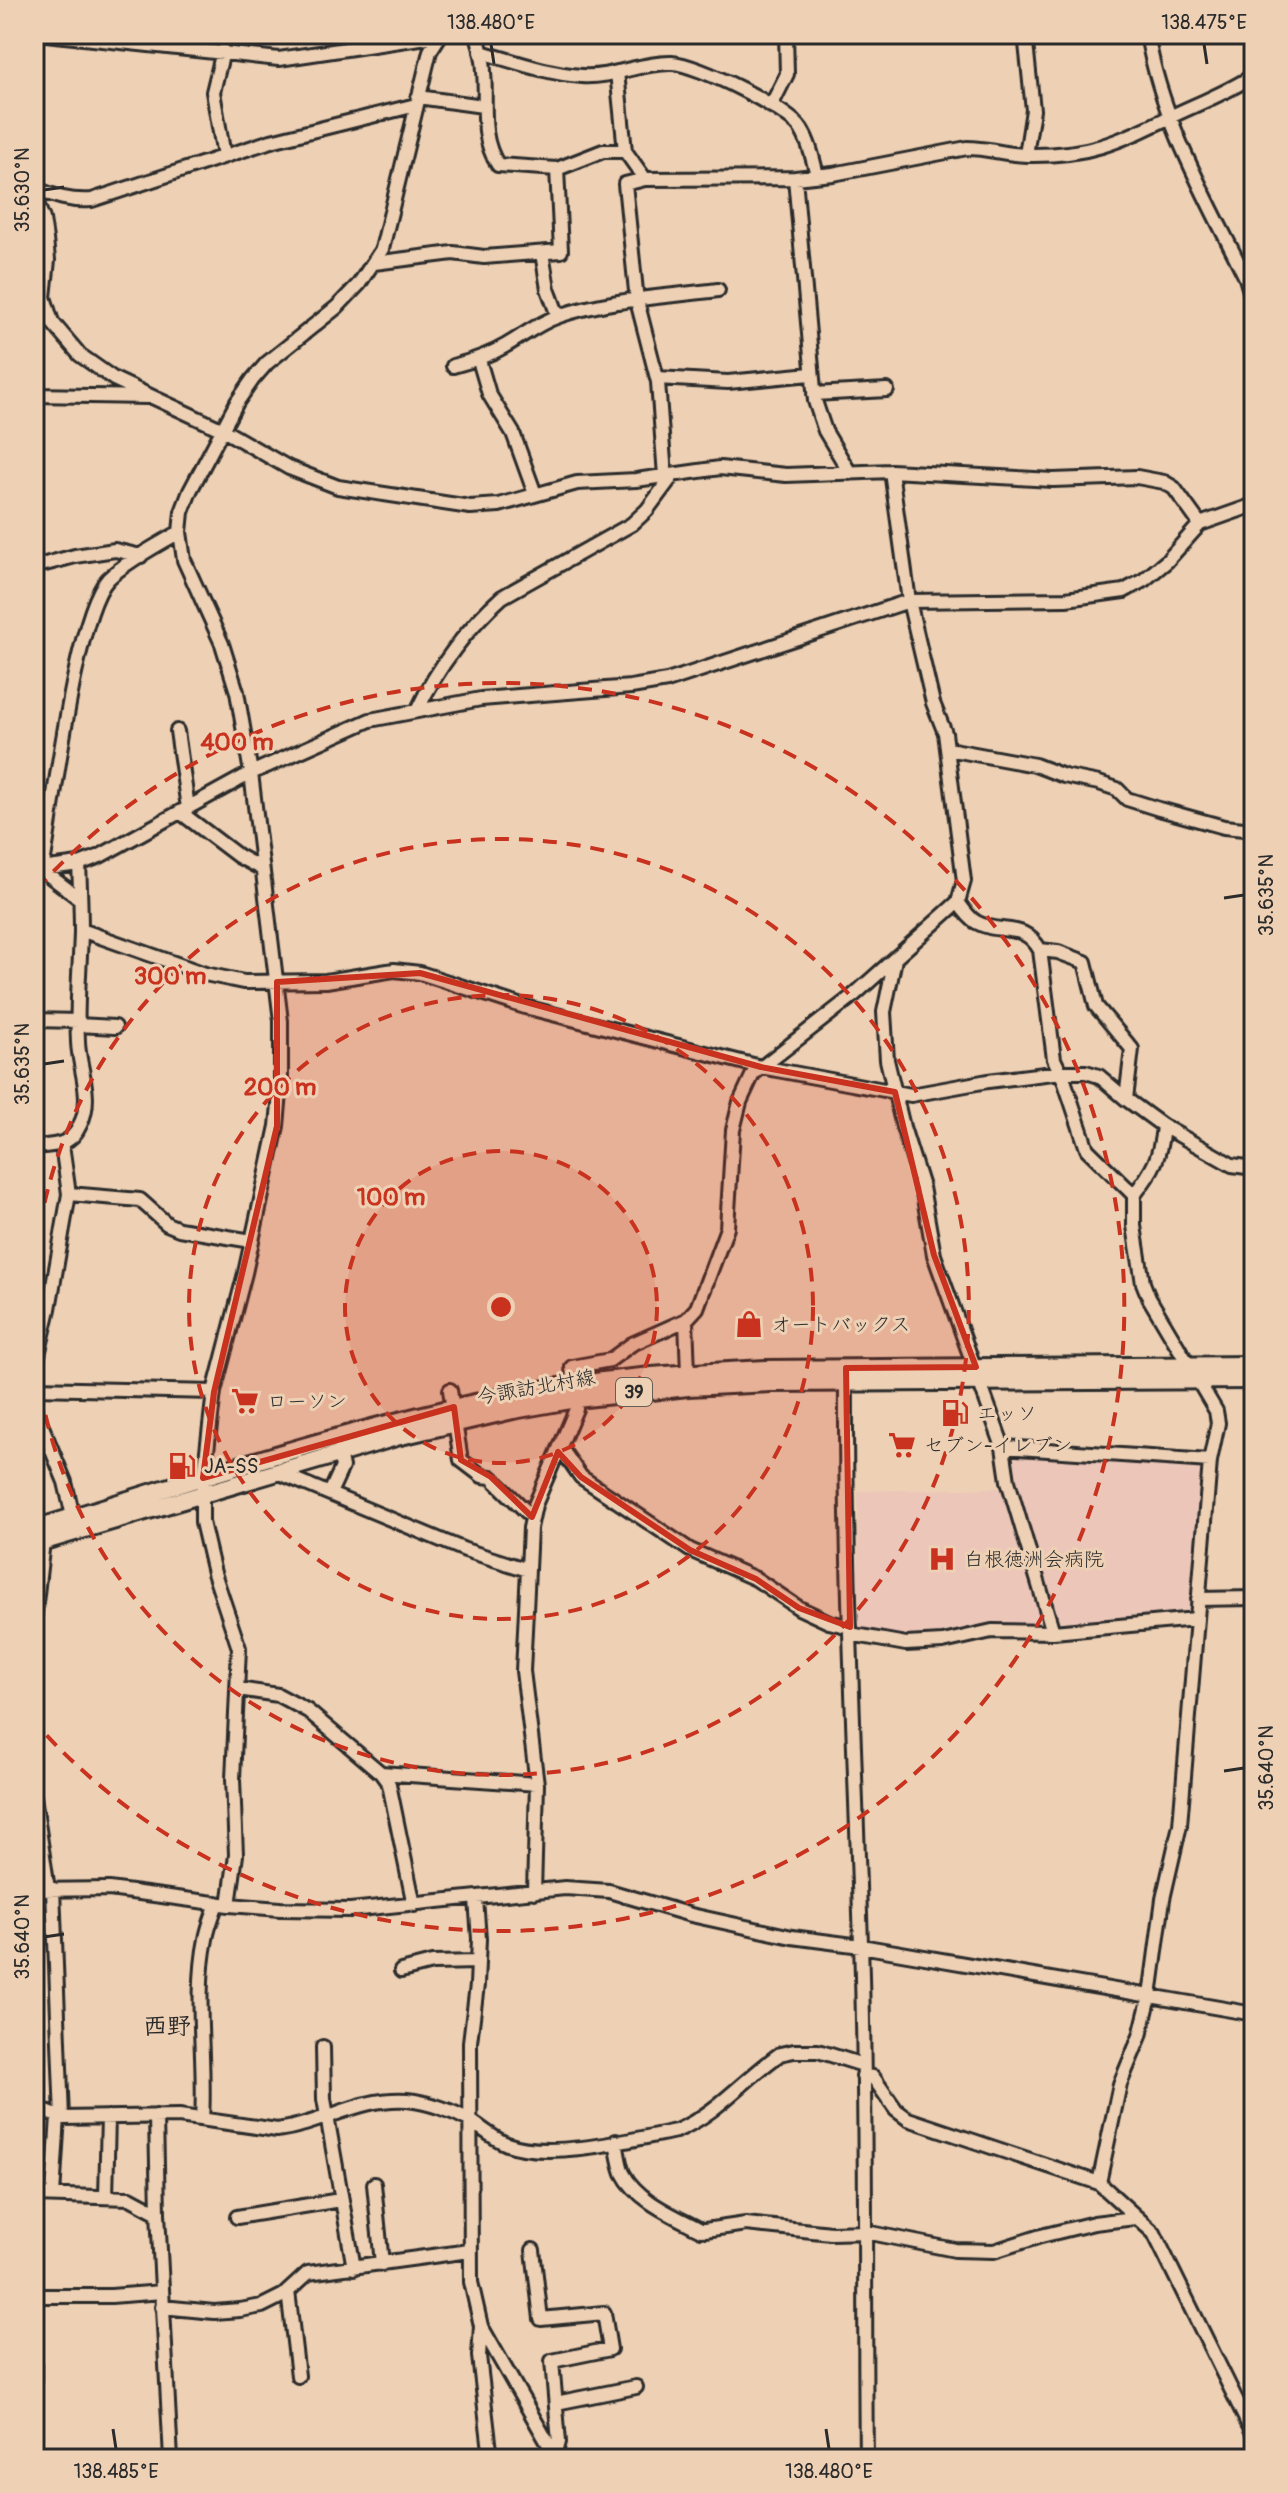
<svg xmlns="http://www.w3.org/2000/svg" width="1288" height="2493" font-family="Pangolin,'Klee One',sans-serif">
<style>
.built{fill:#ebc6b9}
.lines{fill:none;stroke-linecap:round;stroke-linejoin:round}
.minor-casing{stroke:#2b2b2b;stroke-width:18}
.major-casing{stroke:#2b2b2b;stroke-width:22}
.minor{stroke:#eed1b5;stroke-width:12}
.major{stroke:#eed1b5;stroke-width:16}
.marked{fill:#c8321e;fill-opacity:0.2;stroke:#c8321e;stroke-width:6;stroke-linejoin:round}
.ticks{fill:none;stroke:#2b2b2b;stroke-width:3}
.ring{fill:none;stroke:#c8321e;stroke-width:4;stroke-dasharray:14 10}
.labels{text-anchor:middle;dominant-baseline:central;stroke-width:6;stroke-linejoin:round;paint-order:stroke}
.shield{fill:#eed1b5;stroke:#665d54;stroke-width:2}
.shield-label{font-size:18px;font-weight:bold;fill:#2b2b2b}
.poi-label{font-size:20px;fill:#2b2b2b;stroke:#eed1b5;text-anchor:start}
.street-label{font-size:20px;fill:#2b2b2b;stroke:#eed1b5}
.quarter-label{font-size:24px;font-weight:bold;fill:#2b2b2b;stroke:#eed1b5}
.centre{fill:#c8321e;stroke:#eed1b5;stroke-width:4}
.ring-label{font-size:24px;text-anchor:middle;font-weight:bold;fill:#c8321e;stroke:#eed1b5;stroke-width:6;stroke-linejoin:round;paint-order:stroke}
.neatline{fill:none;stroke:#2b2b2b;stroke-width:3}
.ticks-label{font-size:20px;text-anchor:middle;fill:#2b2b2b}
</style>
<rect width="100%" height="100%" fill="#eed1b5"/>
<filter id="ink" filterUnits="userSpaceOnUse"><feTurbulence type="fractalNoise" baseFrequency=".0125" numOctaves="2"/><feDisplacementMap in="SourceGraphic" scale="16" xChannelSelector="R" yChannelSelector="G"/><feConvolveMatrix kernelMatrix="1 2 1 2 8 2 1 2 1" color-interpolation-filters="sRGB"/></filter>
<g filter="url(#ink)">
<path class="built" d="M1021 1453 1210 1461 1196 1619 1053 1632 1009 1465Z
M1003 1488 1047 1628 1011 1627 916 1639 873 1637 859 1630 858 1491Z"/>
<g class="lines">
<g class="minor-casing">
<path id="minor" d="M46 34 279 59 440 35
M477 34C480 46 484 59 484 72 487 104 479 136 498 165L557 169 603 151H625L645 179 795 178 833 174 967 148C988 148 1008 155 1028 155 1090 156 1118 142 1170 117 1199 103 1227 93 1254 75
M1025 34 1033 110 1026 155
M1147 34C1162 122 1207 199 1246 278L1254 305
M223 51 213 92 224 156
M481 52C513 61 548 74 582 76 612 78 642 62 672 63 697 64 788 109 801 129 810 143 813 160 817 175
M617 72 625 151
M418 97 483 106
M771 106 787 74 786 34
M795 178 815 401 825 431 850 473
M645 179 625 184 637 301 658 382 665 476
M34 188C54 196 70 202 92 200L271 141 416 105
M34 196 43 219 46 239 48 260 44 297 52 322 80 355 114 379 223 430 289 468 338 487 470 507 499 505 577 483 636 480 720 468 786 475 891 471 1053 480 1137 477 1164 482 1174 488 1200 524
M542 253 548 289 558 316
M374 263 453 253 484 257 561 251 557 169
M34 321 44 297
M479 360 489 394 513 433 535 494
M453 366C472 361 488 356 505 346 523 336 538 323 559 316 609 299 665 297 718 290
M657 378 728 382 811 374
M814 394 887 390
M34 395 148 397
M34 567 75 556 115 550 141 556
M418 709C437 668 468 627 502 597L632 524 647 510 673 475
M177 731 188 808
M948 749 1035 765 1064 776 1099 783 1117 789 1127 799 1159 809 1224 827 1254 830
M180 812 238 856 262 869
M1254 841V886
M34 870 79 864 100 856 251 773 370 720 481 699 631 687 667 681 909 601 1066 599 1124 591 1144 580 1167 561 1200 524 1254 505
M80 899 42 870C53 813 75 614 108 579 122 565 162 542 180 532
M958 902C963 909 968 917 976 922 1001 936 1023 920 1040 950L1054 1059 1064 1080 1087 1149 1134 1195V1226L1143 1283 1149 1298 1216 1411 1218 1423 1210 1461 1180 1825 1163 1899 1150 1996 1140 2036 1120 2084 1099 2183
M81 930 205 974 244 982 326 981 394 970 420 973 525 1007 761 1067 911 1095 988 1081 1061 1072H1086L1099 1076 1126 1099
M1040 950 1058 952 1085 962 1096 1006 1132 1049 1126 1099 1163 1126 1232 1165 1254 1168
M895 959 884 1012 887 1060 903 1127 922 1187 934 1255 1003 1447 1008 1481 1053 1632
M34 1020 79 1021
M78 1025 115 1027
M34 1147C54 1145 71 1146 80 1125 94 1097 79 1070 78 1042 76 1005 80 968 81 932 81 909 80 887 79 864
M69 1194 140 1200 167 1224 179 1229 252 1241
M1134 1195C1154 1169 1160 1158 1163 1126
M34 1288 49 1309
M686 1320 688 1373
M34 1372 49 1309 69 1194 62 1145
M846 1376C845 1565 855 1755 861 1944 867 2116 864 2287 866 2459
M34 1388 214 1392
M450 1390 461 1460 482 1476 491 1477 532 1517
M34 1407 65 1482 75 1525
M560 1447 581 1477 690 1550 756 1579 799 1608 829 1622 850 1627
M1003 1447 1210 1461
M277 1472 465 1550 528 1570
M330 1493 342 1467 339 1453
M1198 1599 1254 1598
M34 1621 43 1541
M850 1634 906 1644 943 1642 992 1631 1053 1632 1196 1619
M238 1689 278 1695 308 1711 381 1773 389 1784 414 1905
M381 1773 537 1784
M34 1796 48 1889
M53 1889 62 2118
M34 1890 109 1889 229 1905 280 1909 350 1910 565 1888 609 1891 691 1915 792 1937 861 1946 1254 2014
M534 1892 537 1784 523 1671 530 1528 535 1505 576 1409 572 1367 610 1360 632 1344 686 1320 697 1308 727 1228 733 1130 740 1102 753 1074 854 995 958 902 964 881 945 733 933 703 909 601 891 471
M476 1899 479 1939 477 1985 470 2042 471 2282 481 2326 557 2459
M229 1905 236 1855 233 1779 239 1648 214 1573 202 1522V1493L214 1392 245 1273 277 1126 281 1082V1021L251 773 237 692 222 644 184 560 180 532 182 512 190 491 237 402 253 379 267 363 337 307 359 284 382 249 430 51 441 34
M401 1971 432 1963 478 1962
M323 2047 324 2099 354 2268
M863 2076 873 2077 896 2110 908 2119 1099 2183 1154 2233 1254 2436
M34 2107 62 2118 179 2116 277 2130C324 2124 358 2097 407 2100 428 2102 453 2111 471 2121 483 2129 494 2139 507 2144 549 2160 631 2140 676 2131 718 2113 744 2079 780 2054L794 2051H818L863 2065
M156 2116 158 2213 171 2459
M202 2119C206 2060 194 1997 206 1939 208 1927 213 1915 217 1903
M616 2141C618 2152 619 2163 623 2173 637 2201 675 2216 701 2230
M374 2184 382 2264
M34 2195 130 2198 158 2213
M53 2195 58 2116
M106 2197 108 2117
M237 2217 340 2200
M705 2230 746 2224 831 2233 866 2232 955 2250 994 2251 1041 2236 1094 2223 1135 2218
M533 2250 541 2319 604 2313 610 2349 552 2361 559 2442 555 2456
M288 2291 298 2376
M34 2296H111L162 2292
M162 2307 214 2312 240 2310 262 2306 284 2295 308 2273 469 2251
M481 2326 479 2356 491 2459
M34 2359V2388
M556 2403 636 2387"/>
</g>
<g class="major-casing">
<path id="major" d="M34 1529C192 1481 351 1427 513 1395 597 1378 682 1373 766 1369L1254 1365
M34 1544 396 1437 513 1410 576 1399 688 1387 771 1383 1254 1380"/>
</g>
<use href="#minor" class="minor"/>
<use href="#major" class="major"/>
</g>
</g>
<path class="marked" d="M420 973 761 1067 895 1092 934 1255 976 1367 846 1368 850 1627 799 1608 756 1579 690 1550 581 1477 558 1452 532 1517 491 1477 461 1460 454 1407 203 1478 214 1392 277 1126V982Z"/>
<path class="ticks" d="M491 44 494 64M1204 44 1207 64M44 190 64 187M1224 898 1244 895M44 1064 64 1061M1224 1771 1244 1768M44 1937 64 1934M113 2429 116 2449M826 2429 829 2449"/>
<circle cx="501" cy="1307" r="156" fill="#c8321e" fill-opacity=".12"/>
<g class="ring">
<circle cx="501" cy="1307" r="156"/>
<circle cx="501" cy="1307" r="312"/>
<path d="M34 1274A468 468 0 1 1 34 1340"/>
<path d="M37 889A624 624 0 1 1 37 1725"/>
</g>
<defs>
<g id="shop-bare" transform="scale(2.16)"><path d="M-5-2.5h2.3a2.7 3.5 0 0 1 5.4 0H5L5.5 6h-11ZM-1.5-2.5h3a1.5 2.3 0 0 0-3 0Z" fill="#c8321e" stroke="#eed1b5" stroke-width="2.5" paint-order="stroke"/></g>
<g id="supermarket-bare" transform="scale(2.16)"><path d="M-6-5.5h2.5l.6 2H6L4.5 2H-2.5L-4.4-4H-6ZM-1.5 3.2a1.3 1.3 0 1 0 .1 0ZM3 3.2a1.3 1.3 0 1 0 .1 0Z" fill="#c8321e" stroke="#eed1b5" stroke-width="2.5" paint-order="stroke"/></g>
<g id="fuel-bare" transform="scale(2.16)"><path d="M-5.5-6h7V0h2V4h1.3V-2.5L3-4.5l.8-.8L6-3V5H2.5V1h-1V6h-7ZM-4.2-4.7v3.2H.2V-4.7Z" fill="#c8321e" stroke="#eed1b5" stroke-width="2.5" paint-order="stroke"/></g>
<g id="hospital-bare" transform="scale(2.16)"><path d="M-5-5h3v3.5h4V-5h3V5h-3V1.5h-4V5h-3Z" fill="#c8321e" stroke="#eed1b5" stroke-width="2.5" paint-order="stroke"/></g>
</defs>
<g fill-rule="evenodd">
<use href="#shop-bare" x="749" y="1324"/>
<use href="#supermarket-bare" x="245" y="1401"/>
<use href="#fuel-bare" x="955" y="1413"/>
<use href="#supermarket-bare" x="902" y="1445"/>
<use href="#fuel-bare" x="182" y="1466"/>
<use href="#hospital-bare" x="942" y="1559"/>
</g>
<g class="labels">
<rect class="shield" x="616" y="1378" width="36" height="28" rx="6"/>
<g class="shield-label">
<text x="634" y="1392">39</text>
</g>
<g class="poi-label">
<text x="771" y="1324">オートバックス</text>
<text x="267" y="1401">ローソン</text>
<text x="977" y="1413">エッソ</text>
<text x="924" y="1445">セブン-イレブン</text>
<text x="204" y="1466">JA-SS</text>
<text x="964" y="1559">白根徳洲会病院</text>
</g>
<g class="street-label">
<text transform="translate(536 1387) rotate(-10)">今諏訪北村線</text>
</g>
<g class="quarter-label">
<text x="167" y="2026">西野</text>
</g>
</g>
<circle cx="501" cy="1307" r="12" class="centre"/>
<g class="ring-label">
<text x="237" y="750">400 m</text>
<text x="170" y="984">300 m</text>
<text x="280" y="1095">200 m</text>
<text x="391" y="1205">100 m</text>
</g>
<rect width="1288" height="2493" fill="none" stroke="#eed1b5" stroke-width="88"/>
<rect x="44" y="44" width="1200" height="2405" class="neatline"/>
<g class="ticks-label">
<text x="491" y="29">138.480°E</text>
<text x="1204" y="29">138.475°E</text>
<text transform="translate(22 190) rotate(-90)" y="7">35.630°N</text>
<text transform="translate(1266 895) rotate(-90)" y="7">35.635°N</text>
<text transform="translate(22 1064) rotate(-90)" y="7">35.635°N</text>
<text transform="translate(1266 1768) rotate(-90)" y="7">35.640°N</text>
<text transform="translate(22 1937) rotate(-90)" y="7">35.640°N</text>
<text x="116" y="2478">138.485°E</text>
<text x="829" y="2478">138.480°E</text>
</g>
</svg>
